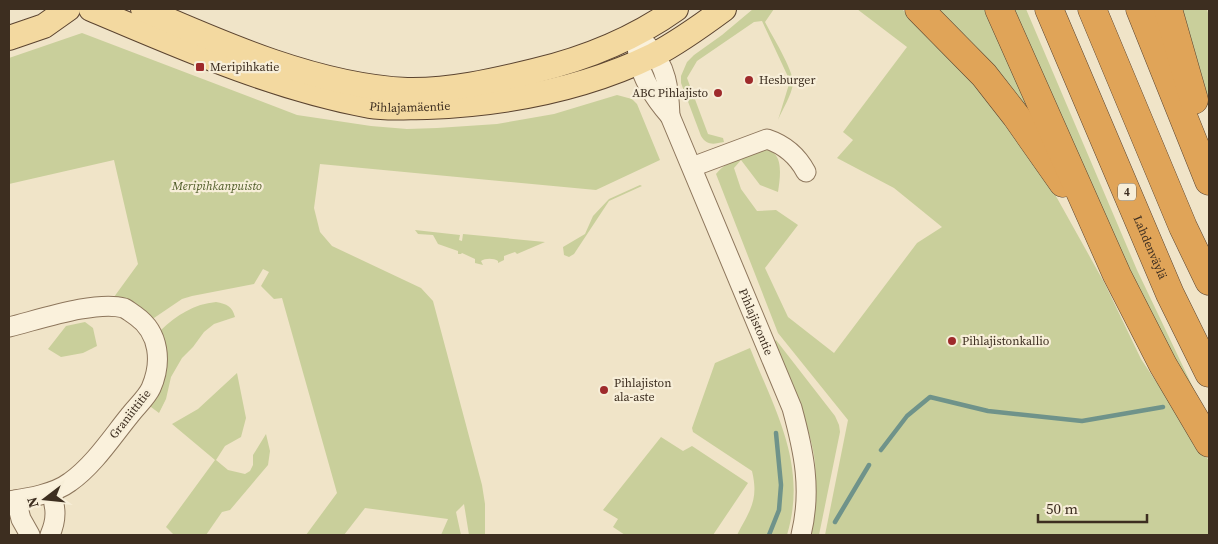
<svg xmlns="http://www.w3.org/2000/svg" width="1218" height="544" font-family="'Source Serif 4',serif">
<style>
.green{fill:#c9cf9b}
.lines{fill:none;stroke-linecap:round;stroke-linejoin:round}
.stream{stroke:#6f938a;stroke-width:4.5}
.minor-casing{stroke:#8d765c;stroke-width:21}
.major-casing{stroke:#5b4430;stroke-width:26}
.highway-casing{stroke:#5b4430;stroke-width:29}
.minor{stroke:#faf1dc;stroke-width:19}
.major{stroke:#f3d9a0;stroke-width:24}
.highway{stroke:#e0a458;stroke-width:28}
.poi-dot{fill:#9e2a2b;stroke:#f7eed8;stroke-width:2}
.labels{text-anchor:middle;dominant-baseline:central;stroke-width:4.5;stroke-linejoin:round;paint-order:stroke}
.shield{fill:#f7eed8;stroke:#756857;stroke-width:1}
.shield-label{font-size:11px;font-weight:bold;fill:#3d2e20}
.poi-label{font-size:12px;fill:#3d2e20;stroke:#f7eed8;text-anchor:start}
.street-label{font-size:12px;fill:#3d2e20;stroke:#f7eed8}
.park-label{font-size:12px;font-style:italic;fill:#4d5a26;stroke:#f7eed8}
</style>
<rect width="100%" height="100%" fill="#f0e4c8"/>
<path class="green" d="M753 9H774L765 22C772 36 793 69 793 83 792 95 782 110 778 120L790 81 762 21 754 22 697 61 687 78 708 134 723 138 724 142C714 144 707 146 701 136L681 83V76L687 62 694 55 722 35Z
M857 9H900L903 10 965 72 1047 180 1105 284 1141 359 1209 461V535H825L848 420 778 333 716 174C723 165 731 162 742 158 748 155 757 150 764 150 785 150 780 178 778 192L760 185 741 160 734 168 741 189 757 211 776 210 798 225 765 268 788 317 834 353 917 243 942 227 894 188 837 158 853 140 843 132 907 47Z
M931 9H992L1040 122Z
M1007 9H1026L1137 270 1199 400 1183 386Z
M1177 9H1207L1209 17V97L1208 94 1203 100Z
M82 33 297 115 371 126 407 129 437 128 497 124 554 114 617 95 632 99 637 104 660 160 596 190 320 164 314 208 320 232 332 246 421 288 433 301 482 485 485 504V535H469L464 504 456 512 461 535H441L448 519 365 508 344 535H306L337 493 282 298 274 299 261 286 269 272 263 269 254 284 192 296 182 299 154 318 150 317 114 297 138 264 114 160 9 184V58Z
M640 185 642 186 609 201 574 254 569 257 564 255 563 247 585 234 593 216 609 199Z
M415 230 460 235 459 240 462 241 463 234 545 242 517 254 515 252 504 256V260L498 263V261C494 258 485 258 481 261L483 265 475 263V259L462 253 461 254H458V251L438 244 433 235 418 234Z
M216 302C227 304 232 306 235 317L214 324 204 332 193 347 182 358 171 377 166 399 159 413 147 404C166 376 173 363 161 330 177 315 194 304 216 302Z
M85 322 93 328 97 346 83 353 61 357 48 349 66 326Z
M776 340 835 416 839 425 840 432 819 535H809C813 511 817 487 815 463 812 427 787 377 773 343Z
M750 348C775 411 808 465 787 535H737C750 510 759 500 752 471L693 432 692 428 715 363Z
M237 373 246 418 241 437 225 446 216 460 228 470 245 474 250 471 253 465V455L266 434 270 451 268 465 230 510 222 512 206 535H174L166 527 215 460 172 424 198 409Z
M661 437 683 451 692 446 748 483 713 535H625L613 527 618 519 603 510Z"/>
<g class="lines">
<path class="stream" d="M881 450 907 416 930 397 988 411 1082 421 1163 407
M835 522 869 465
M769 535 779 510 781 485 776 433"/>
<g class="minor-casing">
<g id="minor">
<path id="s1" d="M636 33C637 42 637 52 639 61 643 82 656 100 670 116L792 408C804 452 812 490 801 535"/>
<path d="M647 45C667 66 669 89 670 116"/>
<path d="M692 167 767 139C785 145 797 155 806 172"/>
<path d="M9 327C38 320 96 300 124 308 128 310 133 314 136 316 160 333 162 363 151 388 147 397 137 406 130 415 112 437 94 465 70 482 54 494 28 498 9 501"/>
<path d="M16 500 21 519 30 535"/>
<path d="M50 535C57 519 56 508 51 492"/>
</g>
</g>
<g class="major-casing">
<g id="major">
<path id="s2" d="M91 9C181 47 273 88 370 106 388 109 408 107 427 107 504 104 584 89 654 55 679 42 701 26 724 9"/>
<path d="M143 9C223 44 318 86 407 90 449 91 493 81 534 71 584 59 634 39 676 9"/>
<path d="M9 38 44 26 68 9"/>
</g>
</g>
<g class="highway-casing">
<g id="highway">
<path d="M919 9 984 75 1016 116 1063 183"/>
<path d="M999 9 1117 275 1163 365 1209 443"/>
<path id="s3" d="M1049 9 1170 294 1209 373"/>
<path d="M1092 9 1183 227 1209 281"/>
<path d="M1140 9 1209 181"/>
<path d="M1168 9 1194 100"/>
</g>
</g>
<use href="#minor" class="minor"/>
<use href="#major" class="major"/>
<use href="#highway" class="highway"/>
</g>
<g class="poi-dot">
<rect x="195" y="62" width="10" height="10" rx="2.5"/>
<circle cx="749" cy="80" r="5"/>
<circle cx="718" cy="93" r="5"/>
<circle cx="952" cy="341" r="5"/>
<circle cx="604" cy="390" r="5"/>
</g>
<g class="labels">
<rect class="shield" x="1118" y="183.5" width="18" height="17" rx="4"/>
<g class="shield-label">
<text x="1127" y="192">4</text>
</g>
<g class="poi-label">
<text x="210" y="67">Meripihkatie</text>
<text x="759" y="80">Hesburger</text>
<text x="708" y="93" text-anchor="end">ABC Pihlajisto</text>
<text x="962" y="341">Pihlajistonkallio</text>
<text x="614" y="383">Pihlajiston<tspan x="614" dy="14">ala-aste</tspan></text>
</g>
<g class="street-label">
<text stroke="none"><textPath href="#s2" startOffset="336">Pihlajamäentie</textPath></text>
<text stroke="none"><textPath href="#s3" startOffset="259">Lahdenväylä</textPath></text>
<text stroke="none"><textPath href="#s1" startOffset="315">Pihlajistontie</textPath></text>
<text transform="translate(130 414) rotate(-52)">Graniittitie</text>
</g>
<g class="park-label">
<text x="217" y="186">Meripihkanpuisto</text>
</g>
</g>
<rect width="1218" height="544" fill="none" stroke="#3d2e20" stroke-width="20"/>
<g transform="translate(45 499) rotate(254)" stroke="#f7eed8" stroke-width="4" paint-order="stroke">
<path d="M0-4L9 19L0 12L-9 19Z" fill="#3d2e20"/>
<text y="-8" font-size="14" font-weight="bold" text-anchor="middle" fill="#3d2e20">N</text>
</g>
<path d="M1038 514v8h109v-8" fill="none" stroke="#3d2e20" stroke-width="2.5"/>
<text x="1046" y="514" font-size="15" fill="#3d2e20" stroke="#f7eed8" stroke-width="4" paint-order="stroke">50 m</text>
</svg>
